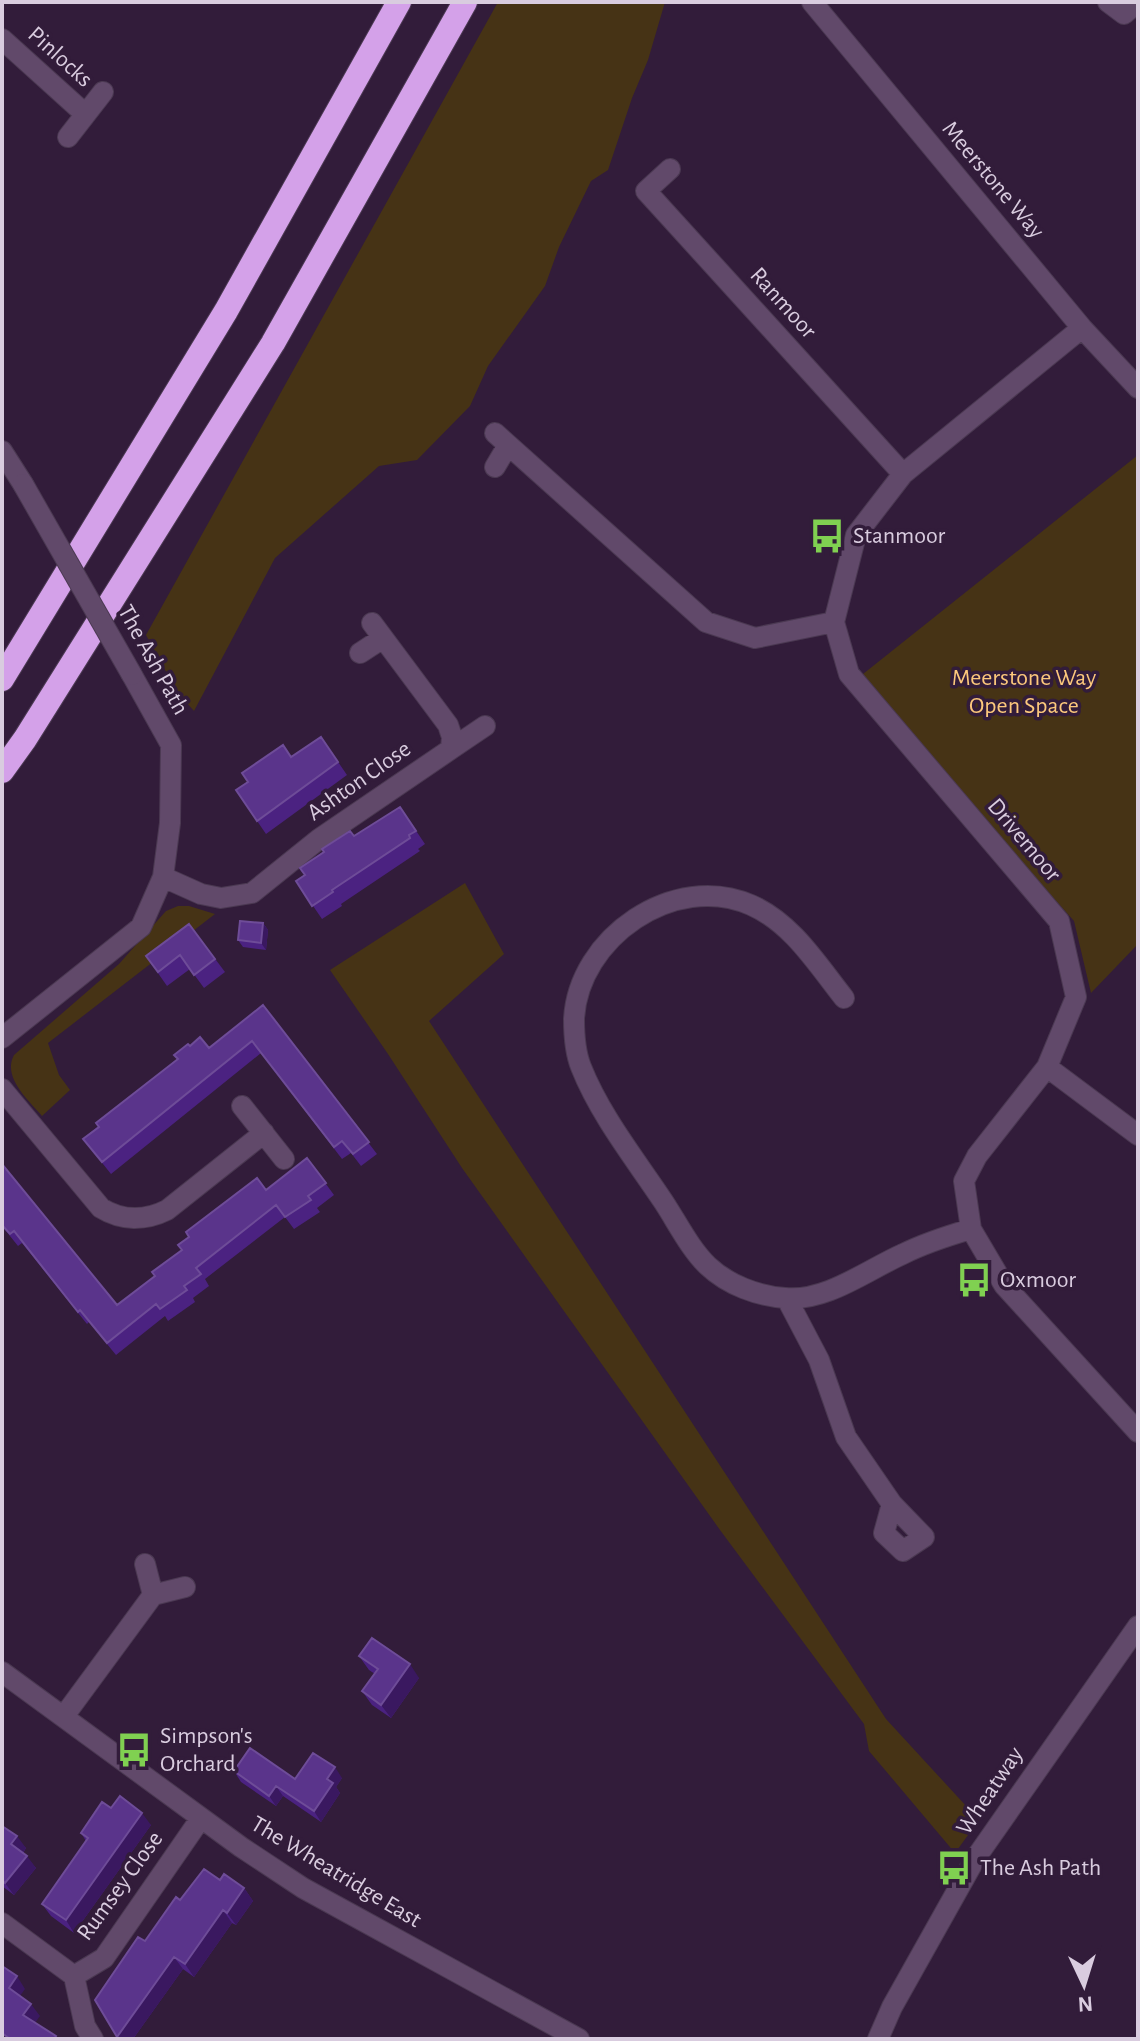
<svg xmlns="http://www.w3.org/2000/svg" width="1140" height="2041" font-family="'Alegreya Sans',sans-serif">
<style>
.green{fill:#463315}
.lines{fill:none;stroke-linecap:round;stroke-linejoin:round}
.minor-casing{stroke:#4b3952;stroke-width:22}
.highway-casing{stroke:#4b3952;stroke-width:26}
.minor{stroke:#61496a;stroke-width:20}
.highway{stroke:#d4a1e9;stroke-width:24}
.minor-bridge-casing{stroke:#4b3952;stroke-width:22;stroke-linecap:butt}
.minor-bridge{stroke:#61496a;stroke-width:20}
.wall{fill:#4b2281}
.shaded-wall{fill:#3a1860}
.building{fill:#5a348b;stroke:#6e4c98;stroke-width:2}
.labels{text-anchor:middle;dominant-baseline:central;stroke-width:7;stroke-linejoin:round;paint-order:stroke}
.street-label{font-size:24px;fill:#d9ccdf;stroke:#321c3a}
.poi-label{font-size:24px;fill:#d9ccdf;stroke:#321c3a;text-anchor:start}
.park-label{font-size:24px;fill:#fcc87c;stroke:#321c3a}
</style>
<rect width="100%" height="100%" fill="#321c3a"/>
<path class="green" d="M498 2H665L648 60 632 98 608 170 591 181 559 247 545 286 488 366 470 406 417 460 379 466 275 558 194 711 177 692 146 635Z
M1138 455V944L1091 993 1074 921 858 678Z
M465 883 504 954 429 1021 886 1719 979 1820 955 1853 869 1751 864 1724 720 1530 462 1168 388 1054 330 970Z
M178 906H189L215 914 48 1043 59 1075 70 1090 42 1116C28 1100 2 1077 14 1055L119 964 166 911Z"/>
<g class="lines">
<g class="minor-casing">
<path id="minor" d="M812 2 1082 328 1138 388
M1108 2 1124 14 1138 2
M2 39 84 113
M68 137 103 92
M670 169 646 191 903 474
M1082 328 903 474 856 535 834 622 849 674 1059 921 1076 997 1047 1067 977 1156 964 1181 971 1229 1004 1285 1138 1432
M495 433 706 622 755 638 834 622
M2 451 23 484
M495 467 508 445
M360 653 383 638
M451 749 485 726
M163 877 201 894 221 898 252 893 319 839 451 749 452 737 448 725 372 623
M844 998C817 964 792 923 751 905 674 871 578 938 574 1019 574 1035 575 1052 581 1067 600 1115 635 1159 663 1201 677 1222 690 1249 708 1266 728 1285 758 1296 785 1298 826 1302 867 1270 903 1254 925 1243 947 1236 971 1229
M2 1038 141 927 163 877 170 823 171 745 132 675
M1047 1067 1138 1135
M2 1089 101 1208C122 1221 145 1221 167 1210L264 1133
M242 1106 284 1159
M787 1299 819 1360 846 1437 892 1504 924 1537 903 1551 884 1533 892 1504
M145 1564 153 1595
M2 1672 241 1847 303 1888 579 2039
M64 1716 153 1595 185 1587
M2 1923 74 1976 85 2026 93 2039
M74 1976 104 1958 201 1818
M878 2039 892 2007 975 1859 1138 1626"/>
</g>
<g class="highway-casing">
<path id="highway" d="M2 679 226 311 399 2
M2 771 25 739 273 343 465 2"/>
</g>
<use href="#minor" class="minor"/>
<use href="#highway" class="highway"/>
<g class="minor-bridge-casing">
<path id="minor-bridge" d="M23 484 132 675"/>
</g>
<use href="#minor-bridge" class="minor-bridge"/>
</g>
<path class="wall" d="M321 737 347 775 266 834 236 790 291 757Z
M400 807 425 844 418 849 420 851 341 904 342 906 322 919 296 881 305 875 324 852 354 836Z
M263 923 268 930 266 950 243 947 238 940Z
M189 924 225 972 204 988 190 969 167 986 146 956Z
M263 1005 377 1154 361 1166 351 1153 342 1159 261 1053 111 1174 83 1139 177 1059 190 1046 209 1048Z
M307 1158 334 1195 317 1208 320 1212 294 1229 285 1217 205 1279 209 1286 193 1298 195 1302 168 1321 165 1316 116 1355 89 1322 87 1324 22 1243 18 1246 2 1226V1164L117 1305Z
M359 1656 419 1678 391 1718 372 1705 362 1691 375 1674 369 1670Z
M234 1771 295 1779 342 1778 336 1787 340 1793 321 1822 283 1796 276 1806 241 1782Z
M111 1808 151 1825 74 1933 51 1916 42 1904 86 1841 81 1833Z
M2 1826 26 1848 23 1853 36 1868 14 1895 2 1886Z
M220 1880 244 1888 253 1901 236 1925 232 1923 194 1977 183 1969 133 2039H119L145 1941Z"/>
<path class="shaded-wall" d="M263 923 268 930 266 950 261 943Z
M410 1664 419 1678 391 1718 381 1705Z
M335 1767 342 1778 336 1787 340 1793 321 1822 314 1811 327 1779Z
M276 1786 283 1796 276 1806 269 1796Z
M142 1813 151 1825 74 1933 66 1920Z
M17 1836 26 1848 20 1857 11 1844Z
M27 1856 36 1868 14 1895 5 1883Z
M244 1888 253 1901 236 1925 227 1913Z
M223 1910 232 1923 194 1977 185 1964Z
M174 1957 183 1969 133 2039H119L117 2037Z
M17 1976 25 1989 17 2000 9 1988Z
M31 2004 40 2016 32 2027 23 2015Z"/>
<path class="building" d="M321 737 338 762 257 821 236 790 248 782 242 773 283 745 291 757Z
M400 807 416 831 409 835 410 838 332 890 333 892 312 906 296 881 305 875 300 868 324 852 322 849 350 831 354 836Z
M240 921 263 923 261 943 238 940Z
M189 924 215 959 194 975 180 955 158 972 146 956Z
M263 1005 369 1142 353 1154 342 1141 334 1147 252 1041 102 1162 83 1139 99 1127 96 1123 178 1059 174 1055 188 1044 190 1046 200 1037 209 1048Z
M307 1158 326 1183 308 1196 311 1200 285 1217 276 1205 196 1268 201 1274 184 1286 187 1290 160 1309 156 1304 107 1343 80 1310 78 1312 14 1231 10 1234 2 1225V1164L117 1305 155 1276 152 1272 182 1250 178 1245 189 1237 186 1232 257 1178 266 1190Z
M372 1638 410 1664 381 1705 362 1691 378 1669 359 1656Z
M250 1748 295 1779 313 1753 335 1767 327 1779 333 1783 314 1811 276 1786 269 1796 234 1771Z
M120 1796 142 1813 66 1920 42 1904 88 1838 81 1833 102 1802 111 1808Z
M2 1826 17 1836 11 1844 27 1856 5 1883 2 1880Z
M204 1869 220 1880 224 1874 244 1888 227 1913 223 1910 185 1964 174 1957 117 2037 95 2000 138 1937 145 1941 176 1897 180 1900Z
M2 1966 17 1976 9 1988 31 2004 23 2015 56 2036 54 2039H10L2 2033Z"/>
<defs>
<g id="bus-bare" transform="scale(2.76)"><path d="M-5-6H5V4H4V6H2V4H-2V6H-4V4H-5ZM-3.5-4V0h7V-4ZM-3.5 1.2v1.5H-2V1.2ZM2 1.2v1.5H3.5V1.2Z" fill="#80d051" stroke="#321c3a" stroke-width="2.5" paint-order="stroke"/></g>
</defs>
<g fill-rule="evenodd">
<use href="#bus-bare" x="827" y="536"/>
<use href="#bus-bare" x="974" y="1280"/>
<use href="#bus-bare" x="134" y="1750"/>
<use href="#bus-bare" x="954" y="1868"/>
</g>
<g class="labels">
<g class="street-label">
<text transform="translate(60 57) rotate(42)">Pinlocks</text>
<text transform="translate(993 180) rotate(50)">Meerstone Way</text>
<text transform="translate(783 303) rotate(48)">Ranmoor</text>
<text transform="translate(153 660) rotate(61)">The Ash Path</text>
<text transform="translate(359 781) rotate(-35)">Ashton Close</text>
<text transform="translate(1024 840) rotate(50)">Drivemoor</text>
<text transform="translate(990 1791) rotate(-56)">Wheatway</text>
<text transform="translate(336 1872) rotate(31)">The Wheatridge East</text>
<text transform="translate(120 1886) rotate(-54)">Rumsey Close</text>
</g>
<g class="poi-label">
<text x="853" y="536">Stanmoor</text>
<text x="1000" y="1280">Oxmoor</text>
<text x="160" y="1736">Simpson's<tspan x="160" dy="28">Orchard</tspan></text>
<text x="980" y="1868">The Ash Path</text>
</g>
<g class="park-label">
<text x="1024" y="678">Meerstone Way<tspan x="1024" dy="28">Open Space</tspan></text>
</g>
</g>
<rect width="1140" height="2041" fill="none" stroke="#d9ccdf" stroke-width="8"/>
<g transform="translate(1084 1985) rotate(176)" stroke="#321c3a" stroke-width="6" paint-order="stroke">
<path d="M0-6L14 30L0 20L-14 30Z" fill="#d9ccdf"/>
<text y="-12" font-size="22" font-weight="bold" text-anchor="middle" fill="#d9ccdf">N</text>
</g>
</svg>
